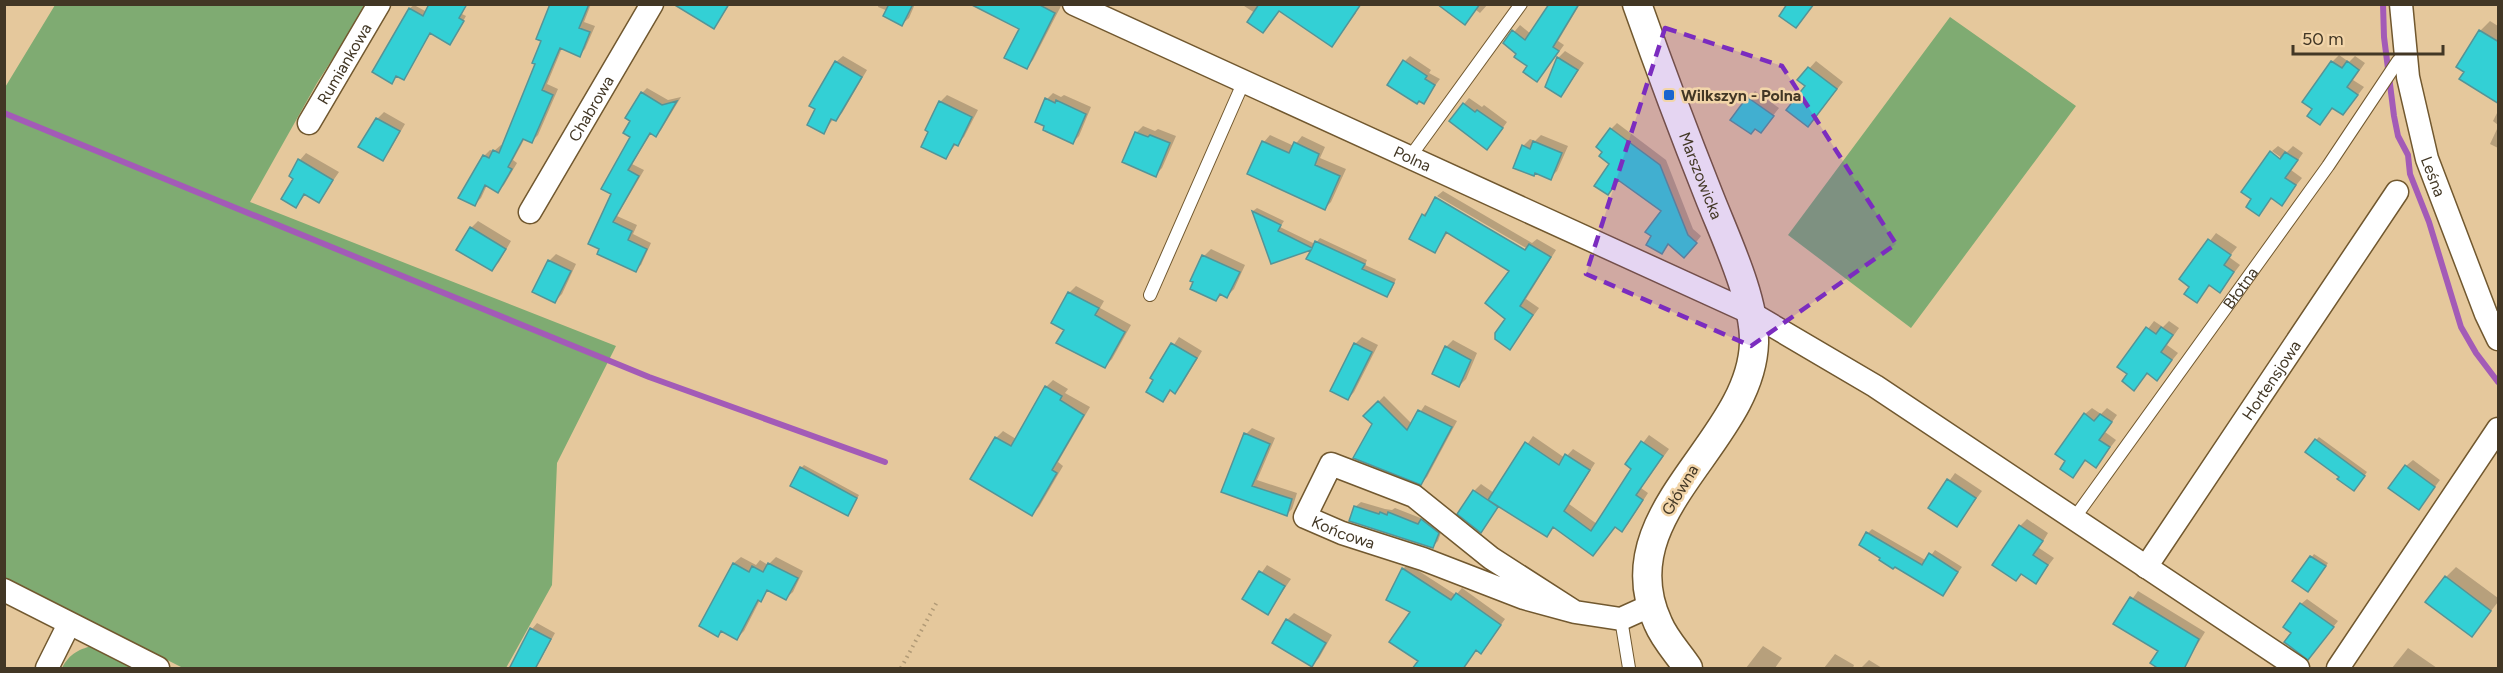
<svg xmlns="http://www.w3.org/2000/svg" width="2503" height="673" font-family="Figtree,sans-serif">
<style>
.green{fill:#7fab72}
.shadow{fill:#0003}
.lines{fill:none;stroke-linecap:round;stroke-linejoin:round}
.stream{stroke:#a35bb7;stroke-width:6}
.building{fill:#33d0d5;stroke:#549497;stroke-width:1.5}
.service-casing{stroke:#71582f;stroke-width:14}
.minor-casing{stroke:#71582f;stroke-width:25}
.tertiary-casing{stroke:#71582f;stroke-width:31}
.path{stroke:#b19a76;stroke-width:4;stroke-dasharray:1.5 4.5;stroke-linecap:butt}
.service{stroke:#fff;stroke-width:12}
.minor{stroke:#fff;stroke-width:22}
.tertiary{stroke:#fff;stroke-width:28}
.marked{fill:#7b2cbf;fill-opacity:0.2;stroke:#7b2cbf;stroke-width:4.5;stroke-dasharray:12 8;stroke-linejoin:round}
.poi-dot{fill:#1965cf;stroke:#f2d5a9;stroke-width:2}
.labels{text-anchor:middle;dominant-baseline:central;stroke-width:5;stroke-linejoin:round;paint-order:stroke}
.street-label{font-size:16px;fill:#423725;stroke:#f2d5a9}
.poi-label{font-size:16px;font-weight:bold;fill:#423725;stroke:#f2d5a9;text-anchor:start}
</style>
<rect width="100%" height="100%" fill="#e5c89c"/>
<path class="green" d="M55 5H367L317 83 250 202 616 346 557 463 552 585 506 668H183L5 578 4 89Z
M1950 17 2076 106 1911 328 1788 235Z
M96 645 143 668H62C70 653 79 649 96 645Z"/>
<path class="shadow" d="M431 4H467L462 14 466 16 453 39 431 32 404 78 397 75 392 82 374 72 410 8 414 5 427 12Z
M569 4H591L584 22 595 26 585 49 579 55 562 48 547 84 558 89 538 135 532 141 525 138 513 160 517 163 504 185 498 191 487 185 481 198 475 204 484 156 490 150 494 151 501 145 504 146Z
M686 4H730L714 27Z
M879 4H915L909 18 902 24 888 11 878 7Z
M995 4 1061 6 1033 60 1027 67 1021 28Z
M1241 4H1343L1356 13 1332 45 1280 10 1263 32 1255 13Z
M1453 4H1488L1480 13 1476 10 1464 23Z
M1551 4H1580L1558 41 1564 45 1543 74 1529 66 1505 43 1520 25 1532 35Z
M2490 21 2498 26V83L2458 67 2480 31Z
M1565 51 1584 63 1561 95 1547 86 1558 58Z
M2339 55 2349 62 2355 56 2365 63 2353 80 2364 87 2343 114 2333 107 2320 123 2332 62Z
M843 56 867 70 842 113 835 119 834 118 824 132 836 62Z
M1410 56 1431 70 1429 73 1440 79 1423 102 1405 61Z
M1816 61 1843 82 1814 118 1807 86 1799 80Z
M647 88 668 100 681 97 661 130 656 135 651 133 632 164 644 170 617 216 637 225 633 234 651 243 641 265 635 270 599 253 613 194 632 136V121L642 93Z
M1755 91 1779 108 1761 131 1732 119Z
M1053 93 1061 97 1064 95 1091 107 1079 136 1073 142 1047 99Z
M947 95 978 110 964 137 956 144 946 157 940 102Z
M1469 98 1482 107 1484 105 1507 122 1492 143 1464 104Z
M2498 111V125L2493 121Z
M384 112 405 124 389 152 382 159 377 119Z
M1617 123 1666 160 1693 229 1701 236 1690 250 1670 243 1662 252 1663 210 1619 179 1608 193 1611 129Z
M1143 126 1155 131 1158 129 1176 136 1162 168 1155 175 1136 133Z
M2498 127V148L2490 144Z
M1270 135 1294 146 1302 136 1325 147 1320 158 1346 169 1331 202 1324 209 1264 142Z
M1541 135 1568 146 1557 171 1550 178 1536 172 1523 146 1530 139 1535 141Z
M2278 146 2287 152 2293 146 2303 153 2291 170 2302 178 2281 204 2272 197 2258 214 2287 162 2272 151Z
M306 153 339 172 319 201 306 194 296 206 295 178 300 160Z
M1443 191 1532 243 1537 239 1556 250 1526 299 1539 308 1510 348 1507 318 1511 270 1448 232 1435 251 1423 215 1430 209 1436 197 1531 255 1533 252 1437 196Z
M1257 208 1284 221 1280 227 1315 244 1320 238 1367 260 1365 265 1396 279 1391 291 1387 295 1314 247 1272 262 1253 211Z
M478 221 511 241 499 262 492 269 471 228Z
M2216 233 2237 247 2229 257 2240 265 2220 291 2210 284 2197 301 2191 286 2181 279Z
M1211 249 1245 265 1234 289 1227 296 1222 294 1216 300 1204 256Z
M556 254 576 264 562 294 555 301 549 261Z
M1076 286 1104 301 1100 308 1131 325 1112 359 1105 366 1066 329 1069 293Z
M2154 321 2163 327 2169 321 2179 328 2167 345 2178 353 2157 379 2148 372 2134 389 2129 374 2119 367Z
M1179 337 1202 351 1181 386 1175 392 1171 390 1162 400 1155 380 1152 378Z
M1362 337 1378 345 1354 392 1348 399 1355 344Z
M1453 340 1477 353 1466 379 1459 386 1446 347Z
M1053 380 1068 389 1065 393 1090 407 1058 462 1063 466 1039 507 1032 514 996 438 1003 431 1016 439 1046 387Z
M1384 396 1412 424 1425 405 1457 421 1427 477 1421 483 1365 416Z
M2092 408 2101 414 2107 408 2117 415 2105 432 2116 440 2096 466 2086 459 2072 476 2085 414Z
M1252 428 1275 438 1257 480 1297 493 1292 509 1286 515 1223 491 1246 434Z
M1649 435 1669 449 1641 488 1648 493 1628 524 1622 530 1616 526 1593 554 1555 526 1547 535 1500 505 1481 531 1474 491 1481 484 1494 493 1533 436 1565 458 1573 449 1595 463 1569 504 1597 524 1633 468 1627 464Z
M2319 437 2367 472 2357 486 2316 440Z
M2413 460 2440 480 2419 508 2406 466Z
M804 465 859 495 848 515 801 468Z
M1955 473 1982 491 1957 525 1930 508Z
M1361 502 1385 509 1392 510 1395 508 1423 519 1427 514 1443 527 1438 541 1432 547 1355 507Z
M2027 519 2048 533 2039 548 2054 558 2035 583 2022 574 2016 579 2020 526Z
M1872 529 1927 561 1935 550 1962 567 1942 595 1895 565 1868 533Z
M2314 554 2328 563 2311 587 2294 581Z
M741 557 756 565 760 560 768 565 776 557 803 571 793 592 786 598 769 589 760 600 744 631 737 638 734 563Z
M1408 564 1456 595 1462 588 1505 619 1486 646 1412 612 1403 569Z
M1267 565 1291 579 1268 613 1244 598Z
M2456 567 2498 598V602L2472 635 2446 577Z
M2138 591 2205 632 2183 668 2160 650 2115 623Z
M2307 599 2338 621 2313 652 2293 633 2301 604Z
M1294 613 1332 635 1319 658 1312 665 1274 642 1287 620Z
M537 623 555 633 536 668H520L513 664 532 629Z
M1763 646 1782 658 1775 668H1746Z
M2408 648 2437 668H2392Z
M1835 654 1854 665 1853 668H1824Z
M1869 660 1882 668H1861Z"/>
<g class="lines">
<path class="stream" d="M2383 4 2384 37 2394 116 2398 136 2408 155 2410 174 2429 222 2461 327 2476 353 2498 382
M4 113 649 377 885 462"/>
</g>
<path class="building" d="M429 4H467L459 18 464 21 450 45 430 33 404 80 396 76 392 84 372 72 409 8 423 16Z
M550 4H589L579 28 590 32 580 57 560 48 542 90 553 95 532 143 523 139 508 167 512 169 498 193 485 185 475 206 458 198 483 155 489 158 493 150 499 153 535 64 532 63 541 41 536 39Z
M673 4H729L714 29Z
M889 4H913L902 26 883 16Z
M970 4H1038L1055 13 1027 69 1004 58 1019 29Z
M1259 4H1361L1332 47 1279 11 1263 33 1247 22Z
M1437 4H1480L1465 25Z
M1549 4H1579L1553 47 1559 51 1537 82 1523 72 1527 66 1514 57 1516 54 1503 43 1512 30 1525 40Z
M1787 4H1814L1796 28 1779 16Z
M2479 30 2499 42V104L2459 79 2464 72 2456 67Z
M1557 57 1578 70 1561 97 1545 87Z
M1403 60 1427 76 1425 79 1435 85 1424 104 1419 101 1417 104 1387 85Z
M835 61 862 77 836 121 831 119 824 134 807 125 815 109 809 106Z
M2331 61 2342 68 2347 61 2359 70 2347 87 2358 95 2343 115 2332 108 2320 125 2307 116 2312 109 2302 102Z
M1808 67 1837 89 1808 127 1786 110 1805 86 1797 80Z
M641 92 662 105 677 101 656 137 650 133 628 170 639 176 613 222 632 231 628 240 647 249 636 272 597 254 599 249 588 244 611 194 601 189 630 137 623 133 630 121 625 118Z
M1747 97 1774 116 1761 133 1755 129 1751 134 1730 120Z
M1045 98 1055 103 1056 100 1086 114 1073 144 1043 130 1044 126 1035 122Z
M939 101 972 117 958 146 954 144 946 159 921 147 928 132 925 130Z
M1463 103 1475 112 1477 110 1503 128 1487 150 1449 121Z
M376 118 400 131 383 161 358 147Z
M1610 128 1660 165 1688 235 1697 243 1684 258 1668 244 1662 254 1646 245 1651 236 1645 232 1661 211 1618 180 1608 195 1594 186 1609 164 1599 156 1602 152 1596 147Z
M1135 132 1148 137 1150 135 1170 143 1156 177 1122 162Z
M1262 141 1289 153 1294 142 1319 154 1315 165 1340 176 1325 210 1247 174Z
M1533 141 1562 153 1551 180 1535 173 1534 176 1513 168 1522 145 1530 149Z
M2270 151 2280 159 2285 152 2298 160 2285 178 2296 185 2282 206 2271 198 2259 216 2246 207 2251 199 2241 192Z
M298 159 333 180 319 203 304 194 296 208 281 199 293 179 289 176Z
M1435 197 1525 250 1529 244 1551 257 1520 306 1533 315 1510 350 1495 339V333L1505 319 1485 303 1509 271 1446 232 1435 253 1409 239 1422 214 1425 216Z
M1252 211 1281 225 1278 231 1312 248 1315 241 1365 264 1362 269 1394 283 1387 297 1306 259 1311 250 1271 264Z
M470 227 506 249 492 271 456 250Z
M2208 239 2231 255 2224 265 2234 272 2220 293 2209 285 2197 303 2184 294 2189 287 2179 279Z
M1202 255 1240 272 1227 298 1220 294 1216 301 1190 289 1193 282 1190 281Z
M548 260 571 271 555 303 532 292Z
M1068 292 1099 308 1095 315 1125 332 1105 368 1056 343 1064 330 1051 323Z
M2146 327 2156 334 2161 327 2173 335 2161 352 2172 360 2157 381 2147 373 2134 391 2122 381 2127 374 2117 367Z
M1171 343 1197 358 1175 394 1170 390 1163 402 1146 392 1153 380 1150 378Z
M1354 343 1372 352 1348 400 1330 391Z
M1445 346 1471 360 1459 387 1432 374Z
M1045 386 1062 396 1060 400 1084 415 1052 470 1057 473 1032 516 970 479 995 437 1011 446Z
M1378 401 1407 430 1418 410 1452 427 1421 485 1353 458 1372 424 1363 416Z
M2084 413 2094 421 2100 414 2112 422 2099 440 2110 447 2096 468 2085 460 2073 478 2060 469 2065 461 2055 454Z
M1244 433 1270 444 1252 486 1292 499 1287 516 1221 492Z
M2315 439 2365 476 2354 491 2337 479 2339 477 2305 452Z
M1641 441 1663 456 1636 495 1643 500 1622 532 1615 527 1593 556 1553 527 1547 537 1488 500 1525 442 1559 465 1565 454 1590 470 1564 511 1591 531 1631 469 1625 464Z
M2405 465 2435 487 2419 510 2388 488Z
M800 467 857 498 848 516 790 486Z
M1947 479 1976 498 1957 527 1928 508Z
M1473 490 1498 507 1481 533 1457 514Z
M1354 506 1379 514 1380 512 1387 515 1388 512 1418 524 1421 519 1439 533 1433 548 1349 521Z
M2019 525 2043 541 2033 555 2048 565 2036 584 2021 574 2016 581 1992 565Z
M1866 532 1922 565 1929 553 1958 572 1943 596 1895 567 1893 569 1879 560 1880 558 1859 545Z
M2310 556 2326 566 2308 592 2292 581Z
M733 563 749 572 752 566 763 572 768 563 798 578 786 600 767 590 761 602 758 600 737 640 721 631 718 637 699 626Z
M1402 568 1451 600 1456 593 1501 625 1481 654 1476 650 1463 669H1412L1418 661 1389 642 1410 612 1386 600Z
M1259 571 1285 586 1268 615 1242 599Z
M2445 576 2491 611 2472 637 2425 602Z
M2130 597 2199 639 2184 669H2159L2150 663 2158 651 2113 624Z
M2300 603 2334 627 2308 660 2284 642 2291 633 2283 627Z
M1286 619 1326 643 1312 667 1272 643Z
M530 628 551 639 535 669H509Z"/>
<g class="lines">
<g class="service-casing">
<g id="service">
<path d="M1410 157 1521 4"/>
<path d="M1150 295 1244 81"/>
<path id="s1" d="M2073 520 2328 166 2398 61 2406 56"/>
<path d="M1621 619 1629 668"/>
</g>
</g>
<g class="minor-casing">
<g id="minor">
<path id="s2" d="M1074 4 1751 313 1875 386 2298 668"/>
<path id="s3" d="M2401 4 2408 77 2427 159 2486 314 2498 339"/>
<path id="s4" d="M309 123 379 4"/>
<path id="s5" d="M530 212 652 4"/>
<path id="s6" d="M2146 567 2397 192"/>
<path d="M4 590 158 668"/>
<path id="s7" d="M1575 612 1491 558 1414 496 1331 464 1305 517 1342 533 1423 559 1524 598 1575 612 1621 619 1652 605"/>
<path d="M47 668 69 624"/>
<path d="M2338 668 2498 429"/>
</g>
</g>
<g class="tertiary-casing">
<g id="tertiary">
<path id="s8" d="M1637 4C1660 69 1684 133 1709 196 1725 237 1755 299 1754 343 1751 443 1607 513 1658 623 1665 640 1679 654 1688 668"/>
</g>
</g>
<path class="path" d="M901 668 938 600"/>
<use href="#service" class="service"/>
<use href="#minor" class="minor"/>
<use href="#tertiary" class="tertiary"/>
</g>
<path class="marked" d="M1665 28 1782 66 1896 244 1751 346 1586 274Z"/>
<rect class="poi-dot" x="1663" y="89" width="12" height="12" rx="3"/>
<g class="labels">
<g class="street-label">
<text stroke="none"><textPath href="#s4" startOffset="69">Rumiankowa</textPath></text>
<text stroke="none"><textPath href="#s5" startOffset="120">Chabrowa</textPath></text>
<text stroke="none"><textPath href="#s2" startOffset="372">Polna</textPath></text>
<text stroke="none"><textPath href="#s8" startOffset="183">Marszowicka</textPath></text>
<text stroke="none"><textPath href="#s3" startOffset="176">Leśna</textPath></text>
<text stroke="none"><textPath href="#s1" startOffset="286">Błotna</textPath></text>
<text stroke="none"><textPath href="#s6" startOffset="225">Hortensjowa</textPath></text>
<text transform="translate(1680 490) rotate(-59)">Główna</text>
<text stroke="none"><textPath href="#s7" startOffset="388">Końcowa</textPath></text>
</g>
<g class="poi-label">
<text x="1681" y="95">Wilkszyn - Polna</text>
</g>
</g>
<rect width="2503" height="673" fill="none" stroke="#423725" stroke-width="12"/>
<path d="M2293 45v9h150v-9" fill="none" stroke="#423725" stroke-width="3"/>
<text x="2302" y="45" font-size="18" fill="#423725" stroke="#f2d5a9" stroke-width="4.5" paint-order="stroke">50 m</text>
</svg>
